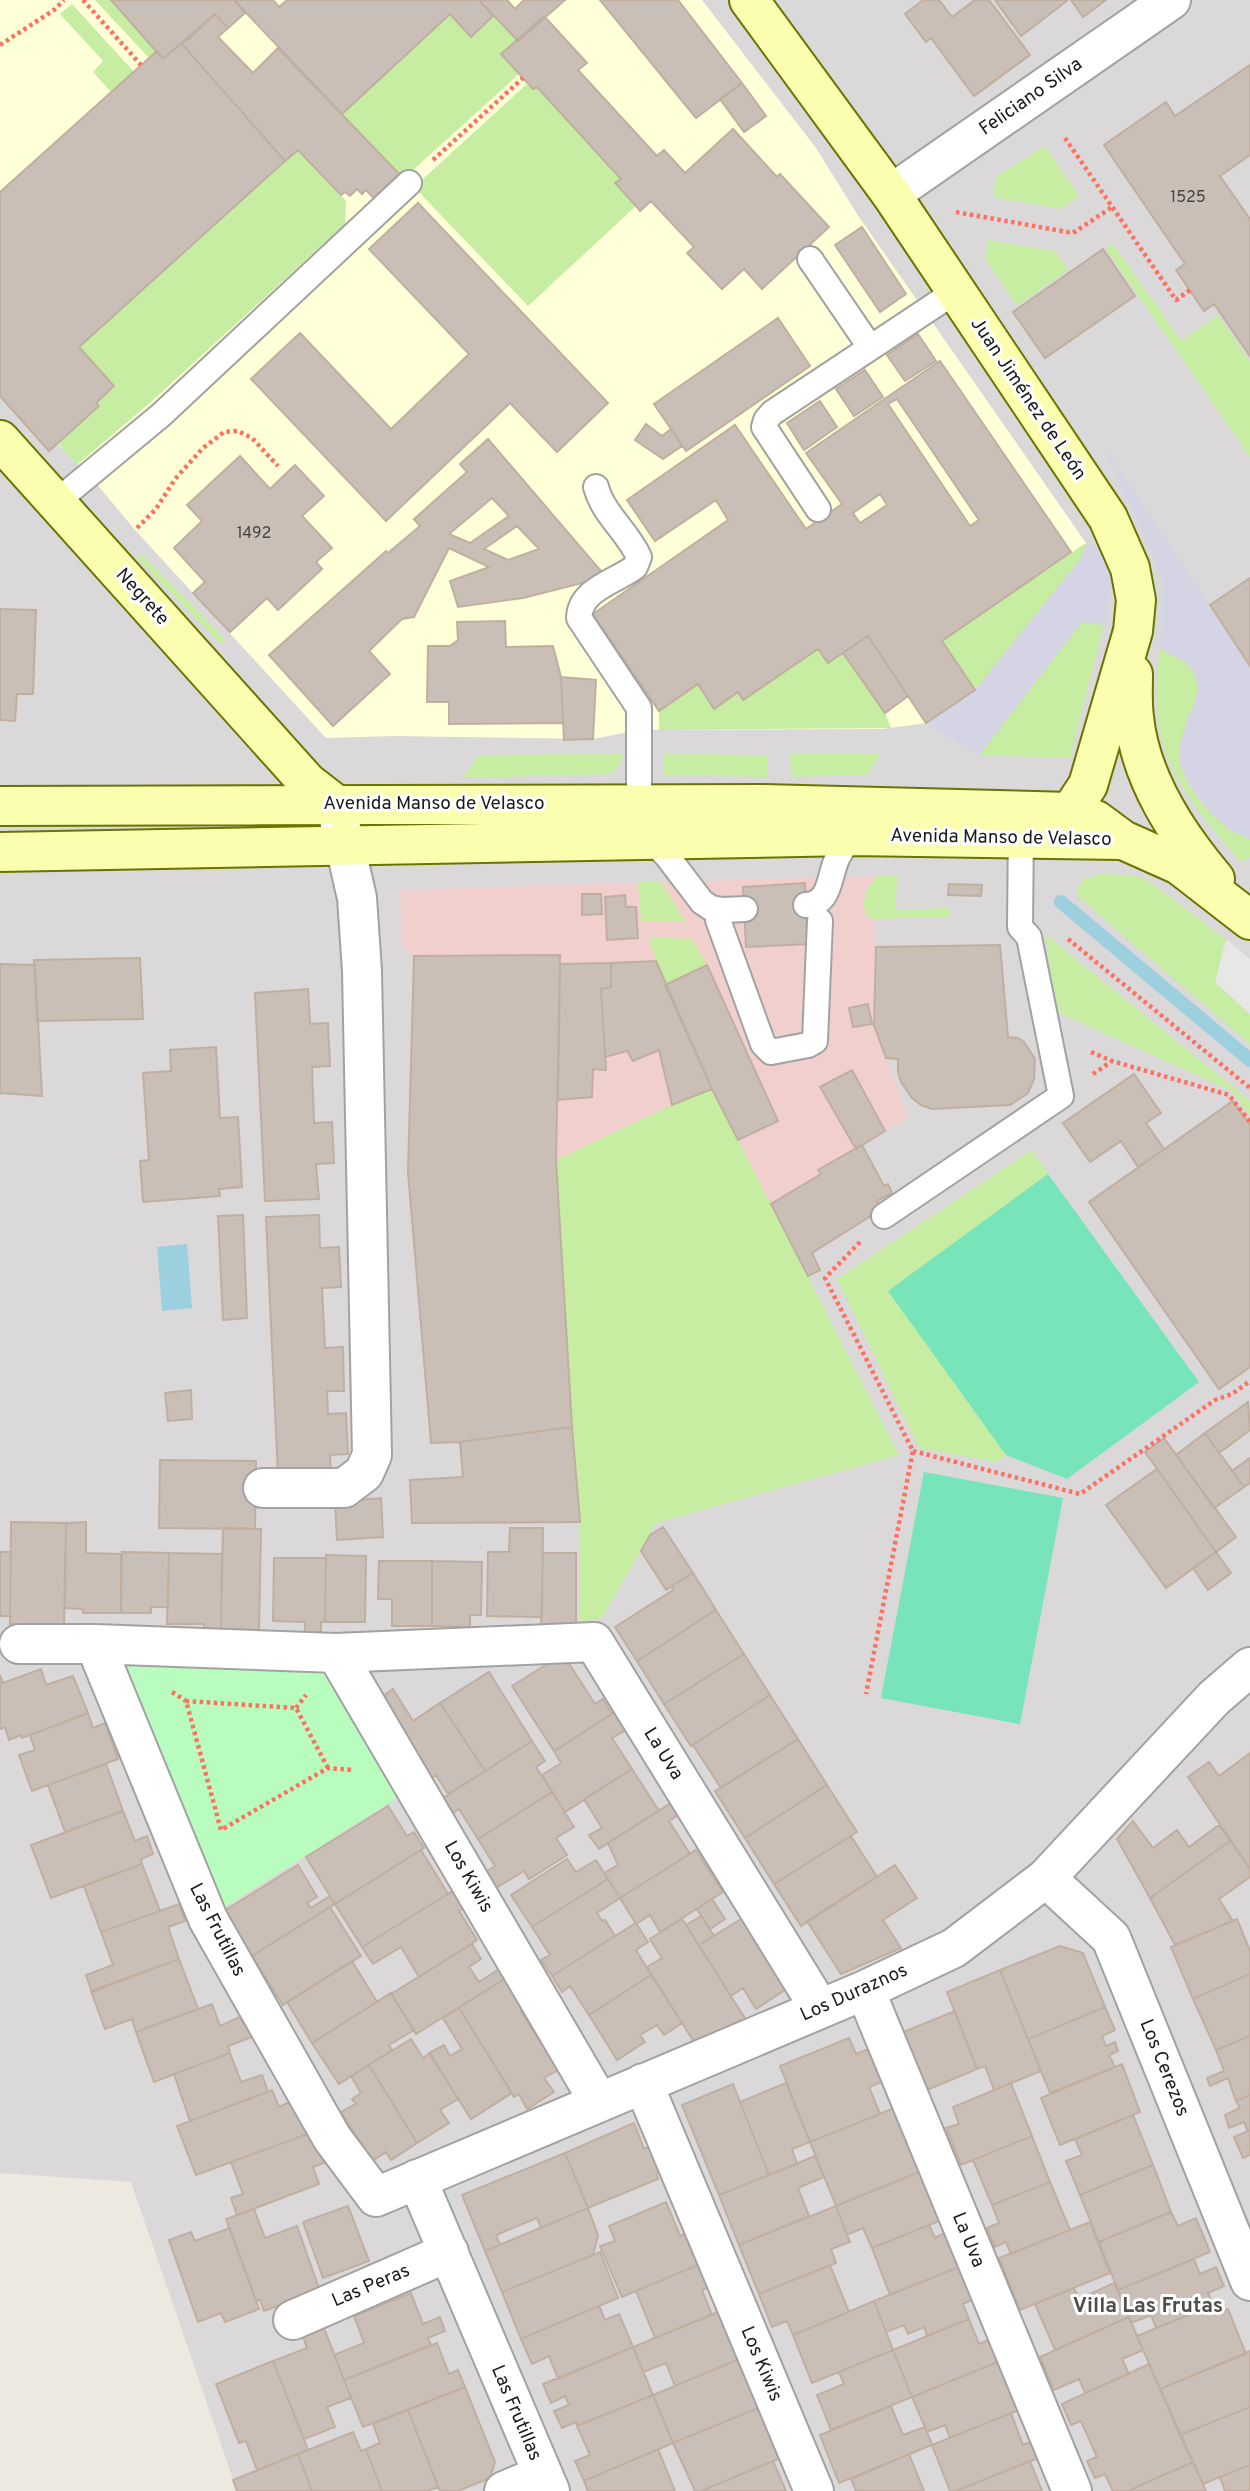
<svg xmlns="http://www.w3.org/2000/svg" width="1250" height="2491" font-family="Overpass,sans-serif">
<style>
.residential{fill:#dad8d8}
.commercial{fill:#f1cfcd}
.education{fill:#ffffd8}
.grass{fill:#c6eda1}
.park{fill:#b8fdbd}
.pitch{fill:#77e4ba}
.parking{fill:#e7e7e7}
.plaza{fill:#d4d4e4}
.water{fill:#9cd0df}
.lines{fill:none;stroke-linecap:round;stroke-linejoin:round}
.stream{stroke:#9cd0df;stroke-width:14}
.building{fill:#cabfb6;stroke:#c0afa1;stroke-width:2;fill-rule:evenodd}
.lane-casing{stroke:#a2a2a2;stroke-width:28}
.street-casing{stroke:#a2a2a2;stroke-width:42}
.secondary-casing{stroke:#687500;stroke-width:42}
.path{stroke:#ff7060;stroke-width:4.5;stroke-dasharray:3.5 3.5;stroke-linecap:butt}
.lane{stroke:#fff;stroke-width:24}
.street{stroke:#fff;stroke-width:38}
.secondary{stroke:#fafeae;stroke-width:38}
.labels{text-anchor:middle;dominant-baseline:central;stroke-width:6;stroke-linejoin:round;paint-order:stroke}
.number-label{font-size:16px;fill:#474442}
.street-label{font-size:19px;fill:#1b1b1b;stroke:#fff}
.neighbourhood-label{font-size:21px;font-weight:bold;fill:#4e4e4e;stroke:#fff}
</style>
<rect width="100%" height="100%" fill="#eee9e0"/>
<path class="residential" d="M0 0H1250V2491H237L131 2182 0 2173Z"/>
<path class="commercial" d="M877 876 868 886 864 898 866 916 875 919 874 1025 908 1118 862 1145 883 1185 888 1184 892 1193 878 1201 882 1209 812 1253 820 1270 808 1276 712 1089 672 1105 557 1160 572 1427 460 1442 431 1443 408 1172 414 956 402 948 400 890Z"/>
<path class="education" d="M0 0H702L816 148 857 214 1086 543 943 640 975 690 926 723 882 729 639 730 593 739 396 736 326 738 135 530 90 476 58 444 49 451 0 396Z"/>
<path class="grass" d="M95 0H111L157 51 149 58Z
M72 4 134 72 111 92 93 72 103 61 60 14Z
M450 14 471 36 493 16 518 41 501 54 519 74 403 179 342 114Z
M528 83 533 89 537 87 621 179 616 184 636 206 528 306 414 187Z
M1045 146 1079 196 1061 209 993 197 996 177Z
M298 150 346 201 345 224 152 401 77 465 58 443 99 407 96 403 114 387 79 347Z
M988 240 1055 251 1068 270 1017 306 985 259Z
M1113 244 1181 341 1218 315 1250 361V457L1106 249Z
M1086 543 1082 557 975 690 942 641Z
M141 554 226 640 221 644 137 558Z
M1082 622 1104 625 1070 758 979 755Z
M818 649 828 663 843 653 885 713 891 728 659 730V711L698 684 714 709 738 692 744 700Z
M1160 649C1176 654 1195 666 1197 684 1199 701 1187 715 1184 730 1181 740 1179 758 1181 767 1188 795 1224 830 1250 839V857L1241 862C1178 789 1145 750 1160 649Z
M881 753 867 775 791 777 790 754Z
M625 754 613 774 463 778 479 755Z
M664 754 768 755V777L664 775Z
M1099 874 1131 875 1147 880 1226 939 1215 982 1250 1014V1044L1077 896V889L1084 879Z
M898 875 895 910 950 908 949 917 875 919 866 916C860 900 867 888 877 876Z
M638 882H661L686 922 641 921Z
M1045 934 1250 1101V1115L1232 1091 1057 1012Z
M648 937 692 939 707 965 665 985Z
M712 1089 899 1455 656 1523 602 1618 580 1622V1522L572 1427 556 1160 672 1105Z
M1032 1150 1048 1174 888 1291 1006 1455 997 1462 919 1448 837 1279Z"/>
<path class="park" d="M130 1657 315 1665 336 1682 406 1792 214 1914 123 1665Z"/>
<path class="pitch" d="M1048 1174 1199 1382 1067 1479 1006 1455 888 1291Z
M924 1472 1063 1498 1020 1724 881 1698Z"/>
<path class="parking" d="M1226 939 1250 959V1014L1215 982Z"/>
<path class="plaza" d="M1102 444 1250 667V839L1231 831 1209 812 1181 767 1179 754 1180 743 1197 695V683L1195 675 1185 662 1160 649 1163 583 1155 559Z
M1086 543 1108 553 1112 586 1104 625 1082 622 979 755 926 723 975 690 1082 557Z"/>
<path class="water" d="M187 1244 192 1308 162 1311 157 1247Z"/>
<g class="lines">
<path class="stream" d="M1061 902 1250 1060"/>
</g>
<path class="building" d="M111 0H234L245 13 228 28 215 14 163 59Z
M234 0H273L279 7 287 0H479L493 16 471 37 450 14 342 114Z
M479 0H507L515 9 524 0H565L518 41Z
M600 0H678L742 83 696 118Z
M923 0H939L952 17 975 0H989L1030 55 974 96 931 38 926 42 905 14Z
M995 0H1068L1021 36Z
M1071 0H1106L1083 17Z
M215 14 228 28 218 37 253 73 278 48 406 181 381 206 366 190 362 194 357 189 350 196 345 192 341 195 298 150 285 161 181 43 189 39Z
M544 16 587 63 578 70 657 156 664 150 685 173 733 129 777 177 780 174 829 227 762 289 744 269 722 289 687 253 694 247 651 201 640 211 636 206 615 183 621 179 537 87 533 89 501 54Z
M181 43 285 161 79 347 114 386 96 403 99 406 49 451 0 396V192L157 51 163 59Z
M1250 65V155L1220 176 1250 219V356L1214 304 1204 311 1176 270 1185 264 1104 145 1166 102 1175 116Z
M742 83 766 116 744 132 720 99Z
M418 203 608 403 557 452 510 403 386 521 251 379 300 333 391 429 469 354 369 249Z
M862 227 906 294 880 312 835 245Z
M1103 249 1135 296 1045 358 1013 312Z
M778 318 810 366 686 451 654 404Z
M918 334 936 361 905 381 887 355Z
M940 361 1071 552 942 641 975 690 926 723 868 636 828 663 818 649 743 700 738 692 714 709 698 684 659 711 593 614 728 520 716 500 655 541 627 500 735 425 806 529 842 504 806 453ZM897 399 979 520 970 526 888 404ZM880 494 887 505 860 523 853 513Z
M865 370 883 397 854 416 836 389Z
M820 401 837 427 804 450 787 423Z
M646 424 662 436 671 429 682 446 663 459 635 440Z
M488 439 606 577 523 598 458 607 450 581 489 567 449 548 414 617 402 619 369 651 390 674 333 726 269 655 386 551 388 553 420 526 414 519 467 472 460 464ZM492 498 509 516 470 543 449 534ZM517 526 539 549 508 560 484 549Z
M240 456 270 489 295 465 324 496 302 516 332 548 316 562 322 569 278 610 267 598 230 632 193 593 205 582 174 548 202 521 187 505Z
M1250 578V666L1210 605Z
M0 609 36 610 33 694H17L15 721 0 720Z
M505 621 506 647 553 646 561 677 563 723 449 724V702H427L428 646H450L458 640 457 622Z
M868 636 908 696 885 713 843 653Z
M561 677 596 680 593 739 564 740Z
M805 883 809 944 746 947 743 887Z
M949 884 982 885 981 896 948 895Z
M582 894H601L602 914 582 915Z
M625 895 626 907H636L638 938 607 940 605 897Z
M1000 945 1008 1037 1018 1038 1024 1042 1035 1059 1034 1079 1028 1093 1010 1105 932 1109 921 1105 912 1098 901 1082 898 1072V1059L886 1058 874 1025 876 947Z
M560 955 556 1160 572 1427 460 1442 431 1443 408 1172 414 956Z
M140 958 143 1019 37 1021 34 960Z
M656 961 712 1089 672 1105 659 1050 633 1061 627 1051 605 1057 601 989 611 987V963Z
M611 963V987L601 989 606 1070 593 1069 592 1097 558 1100 560 964Z
M0 964 35 965 42 1096 0 1093Z
M707 965 778 1121 738 1140 712 1089 665 985Z
M308 989 310 1024 328 1023 330 1066 312 1067 314 1123 332 1122 334 1163 316 1164 319 1199 265 1201 255 993Z
M868 1004 872 1024 853 1027 849 1008Z
M216 1047 220 1118 238 1117 242 1187 219 1189 220 1196 143 1202 140 1161 149 1160 143 1073 171 1071 170 1050Z
M852 1070 885 1131 856 1149 820 1087Z
M1134 1074 1161 1113 1146 1123 1164 1149 1138 1167 1121 1141 1090 1162 1063 1123Z
M1233 1101 1250 1125V1367L1219 1389 1089 1202Z
M862 1145 884 1186 888 1184 892 1193 877 1201 882 1209 812 1253 820 1270 808 1276 771 1204 821 1174 818 1170Z
M243 1215 247 1318 223 1320 218 1216Z
M319 1215 320 1248 339 1247 341 1287 322 1288 325 1348 343 1347 344 1391H327L328 1414 346 1413 348 1454 330 1455 331 1473 278 1475 266 1217Z
M191 1390 192 1419 168 1421 165 1393Z
M1248 1402 1250 1430 1219 1453 1205 1433Z
M572 1427 580 1522 412 1523 410 1480 463 1477 460 1442Z
M1205 1433 1244 1487 1214 1508 1176 1455Z
M1164 1438 1236 1537 1216 1552 1145 1452Z
M1250 1458V1483L1244 1487 1232 1471Z
M160 1460 256 1461 255 1529 159 1528Z
M1157 1469 1216 1552 1166 1588 1106 1505Z
M381 1498 383 1537 337 1540 335 1502Z
M11 1522 66 1523 64 1624H10Z
M86 1522V1553L121 1554V1613H83L82 1609 65 1608 66 1523Z
M663 1527 693 1573 666 1590 641 1551 650 1535Z
M223 1528 261 1529 259 1630 221 1629Z
M510 1528H543L542 1617 487 1616 488 1552H509Z
M0 1552H11L10 1616H0Z
M122 1552 169 1553 168 1607H151V1613H121Z
M1216 1552 1231 1573 1208 1590 1193 1568Z
M169 1553 222 1554 221 1629H204V1624H167Z
M543 1553H576V1627H541Z
M326 1555 366 1556 365 1622H325Z
M274 1558H326L325 1622H321V1637H305V1622L273 1621Z
M379 1561H432V1626H392V1599H378Z
M432 1561 482 1562 481 1615H470V1627L432 1626Z
M693 1573 716 1610 637 1661 615 1627 673 1590 672 1586Z
M716 1610 744 1654 664 1704 637 1661Z
M744 1654 770 1695 691 1746 664 1704Z
M552 1661 568 1662 595 1704 603 1699 612 1714 554 1751 512 1686Z
M41 1669 46 1685 73 1676 88 1713 22 1738 21 1735 9 1740 5 1727 0 1729V1675L3 1683Z
M489 1672 532 1741 485 1771 440 1703Z
M393 1689 413 1721 440 1703 485 1771 448 1794 436 1775 427 1780 376 1701Z
M770 1695 798 1739 721 1788 693 1745Z
M615 1712 626 1730 612 1738 632 1769 565 1812 542 1775 561 1763 554 1751Z
M88 1713 93 1728 105 1723 118 1759 32 1791 19 1755 35 1750 30 1735Z
M798 1739 827 1785 745 1838 715 1791Z
M532 1741 545 1761 536 1767 552 1792 478 1839 459 1809 450 1815 440 1800Z
M1250 1753V1869L1188 1777 1209 1762 1219 1776Z
M106 1764 123 1811 65 1832 48 1785Z
M632 1769 659 1811 599 1849 589 1835 602 1828 584 1799Z
M827 1785 857 1832 774 1884 745 1838Z
M552 1792 574 1827 556 1838 567 1855 529 1879 524 1871 496 1888 486 1872 495 1866 478 1839Z
M671 1803 678 1815 669 1821 690 1854 620 1898 604 1873 618 1865 608 1843Z
M388 1806 407 1836 414 1832 424 1848 335 1904 306 1857Z
M123 1811 135 1841 147 1836 153 1854 141 1859 142 1864 51 1898 31 1845Z
M1133 1821 1153 1848 1177 1830 1189 1847 1219 1825 1230 1841 1150 1898 1117 1839Z
M851 1836 877 1877 801 1926 774 1884Z
M1230 1841 1250 1869V1877L1219 1899 1233 1921 1175 1945 1150 1898Z
M421 1850 448 1894 362 1947 335 1904Z
M696 1850 723 1892 660 1932 650 1915 636 1924 620 1898Z
M567 1859 576 1872 596 1860 608 1879 532 1927 511 1895Z
M142 1864 160 1911 101 1932 84 1886Z
M298 1865 317 1897 307 1903 311 1908 330 1896 335 1904 252 1956 224 1911Z
M895 1865 917 1898 883 1920 901 1948 841 1974 807 1921Z
M608 1879 620 1898 597 1913 602 1921 605 1920 615 1936 552 1976 541 1960 550 1955 532 1927Z
M456 1889 467 1906 459 1911 477 1940 419 1977 401 1947 373 1964 362 1947Z
M712 1899 725 1919 710 1929 697 1909Z
M179 1904 185 1921 168 1927 179 1959 92 1992 86 1975 113 1965 101 1932Z
M330 1907 361 1956 283 2005 252 1956Z
M701 1916 714 1936 699 1945 686 1925Z
M746 1916 791 1986 756 2009 743 1988 731 1996 699 1945Z
M682 1919 746 2020 699 2050 647 1967 662 1958 650 1939Z
M1237 1919 1250 1951V1974L1193 1999 1171 1947Z
M636 1923 648 1942 636 1950 651 1975 589 2015 570 1986 562 1992 552 1976Z
M472 1944 481 1959 469 1967 479 1982 501 1968 506 1978 416 2034 391 1994Z
M1060 1946 1083 1953 1105 2007 1028 2039 1000 1970Z
M179 1959 198 2009 136 2032 132 2019 105 2029 91 1991Z
M352 1961 377 2002 312 2043 287 2002Z
M1000 1970 1041 2071 994 2090 985 2066 977 2069 947 1992Z
M1250 1974V2036L1216 2050 1193 1999Z
M651 1975 682 2023 664 2035 657 2025 640 2035 645 2042 617 2060 589 2015Z
M506 1978 526 2009 521 2011 558 2070 544 2078 554 2092 527 2109 519 2094 514 2097 459 2008Z
M391 1993 414 2030 389 2045 392 2050 339 2084 312 2043Z
M212 2004 220 2026 240 2017 252 2037 228 2046 230 2053 154 2082 136 2032Z
M1105 2007 1115 2030 1102 2036 1106 2046 1115 2042 1118 2051 1109 2055 1115 2067 1050 2093 1028 2039Z
M459 2008 512 2093 471 2119 429 2053 444 2045 450 2056 462 2049 443 2018Z
M955 2011 977 2069 927 2090 903 2032Z
M1250 2036V2095L1236 2101 1228 2078 1210 2086 1207 2078 1224 2071 1216 2050Z
M849 2038 856 2054 871 2048 884 2081 869 2087 880 2114 810 2142 780 2066Z
M411 2039 423 2058 430 2053 458 2099 440 2110 449 2123 417 2143 369 2065Z
M230 2053 241 2082 262 2075 268 2092 190 2121 174 2074Z
M1122 2064 1140 2112 1060 2145 1041 2098Z
M369 2065 417 2143 391 2160 386 2152 372 2161 341 2112 356 2104 352 2099 361 2093 351 2076Z
M786 2083 810 2142 792 2149 797 2164 769 2175 740 2102Z
M1011 2083 1032 2136 961 2165 946 2128 959 2124 953 2107Z
M733 2084 769 2175 719 2195 682 2105Z
M272 2090 279 2107 291 2101 310 2133 196 2175 177 2126Z
M1250 2095V2155L1243 2158 1234 2137 1248 2131 1244 2122 1229 2128 1225 2115 1240 2108 1236 2101Z
M899 2106 924 2170 836 2206 810 2142Z
M1133 2115 1153 2165 1080 2195 1066 2161 1082 2155 1075 2139Z
M634 2123 644 2149 657 2143 668 2169 656 2174 658 2179 588 2208 565 2153Z
M310 2133 326 2162 313 2167 319 2184 237 2215 231 2198 243 2194 231 2162Z
M1032 2136 1050 2182 992 2205 973 2160Z
M565 2153 588 2208 541 2228 537 2218 496 2235 500 2245 485 2251 462 2195Z
M815 2156 824 2177 798 2188 809 2216 739 2245 719 2195Z
M1153 2165 1171 2212 1099 2242 1080 2195Z
M924 2170 944 2219 872 2248 863 2228 847 2235 836 2206Z
M1050 2182 1070 2230 1011 2254 1006 2242 995 2247 987 2228 999 2223 992 2205Z
M666 2202 680 2236 692 2231 705 2262 622 2297 600 2246 615 2241 609 2226Z
M348 2206 369 2261 323 2278 303 2222Z
M836 2206 850 2242 831 2249 836 2263 759 2294 739 2245Z
M588 2208 598 2235 593 2255 502 2292 485 2251Z
M254 2209 265 2238 297 2226 320 2291 264 2311 260 2300 256 2301 226 2219Z
M1171 2212 1178 2226 1196 2218 1210 2252 1118 2290 1099 2242Z
M1090 2222 1110 2273 1020 2310 999 2258Z
M929 2225 935 2238 947 2232 961 2266 890 2295 872 2248Z
M230 2228 259 2309 225 2322 221 2313 198 2322 169 2240 191 2232 195 2241Z
M600 2252 618 2298 521 2339 502 2292Z
M1194 2259 1200 2274 1216 2267 1224 2286 1208 2293 1213 2305 1156 2328 1151 2315 1131 2323 1118 2290Z
M705 2262 714 2285 702 2290 712 2315 655 2338 636 2291Z
M830 2265 849 2312 793 2335 787 2321 772 2327 759 2294Z
M961 2266 974 2299 963 2304 969 2319 927 2336 924 2327 908 2334 904 2325 886 2332 874 2301Z
M1114 2283 1129 2317 1055 2350 1035 2304 1074 2288 1079 2299Z
M411 2293 423 2324 440 2317 445 2331 428 2338 431 2345 344 2380 334 2355 364 2343 354 2316Z
M874 2301 893 2350 812 2383 793 2335Z
M1213 2305 1216 2314 1228 2309 1246 2354 1160 2389 1137 2336Z
M599 2306 605 2320 619 2314 633 2347 558 2379 549 2356 532 2364 521 2339Z
M727 2308 747 2356 675 2386 666 2363 643 2372 633 2347Z
M1129 2317 1143 2350 1122 2359 1129 2374 1085 2393 1079 2379 1054 2390 1040 2357Z
M969 2319 979 2344 991 2339 1000 2361 912 2397 893 2350Z
M324 2328 351 2398 327 2407 335 2427 304 2439 273 2361 307 2348 303 2337Z
M437 2343 449 2374 458 2370 465 2387 363 2427 344 2380Z
M633 2347 653 2395 577 2426 576 2422 562 2428 554 2411 569 2405 565 2396 551 2403 543 2384Z
M893 2350 912 2397 831 2430 817 2395 844 2384 839 2372Z
M1250 2351V2407L1180 2435 1160 2389Z
M747 2356 768 2404 673 2443 653 2395Z
M273 2361 308 2450 257 2470 246 2441 239 2443 216 2384Z
M1000 2361 1019 2410 950 2438 945 2425 927 2432 912 2397Z
M1149 2364 1193 2462 1128 2491H1113L1105 2474 1095 2478 1087 2461 1097 2457 1081 2421 1071 2425 1062 2404Z
M465 2387 495 2462 490 2478 458 2491H440L408 2410Z
M653 2395 673 2443 584 2481 575 2461 590 2455 577 2426Z
M768 2404 788 2455 701 2491H695L673 2443Z
M891 2406 903 2435 925 2427 932 2445 839 2483 820 2435Z
M1250 2407V2465L1203 2484 1180 2435Z
M408 2410 438 2487 427 2491H382L366 2449 380 2443 373 2424Z
M1011 2413 1023 2445 1035 2440 1041 2457 956 2491H950L932 2445Z
M353 2432 361 2451 366 2449 382 2491H312L298 2454Z
M658 2449 675 2491H588L584 2481Z
M298 2454 312 2491H237L233 2480Z
M909 2454 924 2491H856L851 2479Z
M773 2461 786 2491H701Z
M1030 2461 1042 2491H956Z
M1193 2462 1206 2491H1128Z
M1250 2465V2491H1225L1220 2477Z"/>
<g class="lines">
<g class="lane-casing">
<path id="lane" d="M810 259 870 347
M596 487C603 514 628 532 639 557L635 567C615 582 580 589 579 618L639 708V804L649 838 667 856 702 902 711 908 723 910 745 909
M56 502 161 415 409 183
M818 509 764 427 766 420 772 413 956 291
M806 905C830 904 829 878 836 861 840 851 846 844 852 836
M718 920 763 1044 771 1052 808 1045 815 1041 820 921
M884 1216 1061 1096 1029 937 1020 927 1021 826"/>
</g>
<g class="street-casing">
<path id="street" d="M891 194 1171 0
M263 1488H344L364 1473 372 1455 362 971 357 898 338 815
M19 1644H95L336 1653 594 1642 820 2009
M95 1644 208 1919 332 2138 376 2197 865 1990 954 1948 1046 1878 1214 1698 1250 1667
M336 1653 599 2102
M1046 1878 1111 1938 1250 2281
M865 1990 1072 2491
M643 2083 814 2491
M417 2179 550 2491
M293 2320 449 2252
M504 2491 542 2475"/>
</g>
<g class="secondary-casing">
<path id="secondary" d="M749 0 891 194 1108 518 1130 568 1136 600 1133 631 1088 785 1057 832
M0 440 307 782 343 810
M1133 674C1133 688 1132 703 1134 717 1140 778 1176 833 1215 879
M0 806 763 804 1071 812 1096 820 1123 840 1179 865 1250 920
M0 852 852 836 1121 840"/>
</g>
<path class="path" d="M83 0 141 65
M0 45 54 10 64 0
M1065 138 1176 300 1190 290
M433 160 523 78
M956 212 1073 233 1112 207
M137 528 156 509 175 479 203 448 224 432 238 431 252 438 278 466
M1068 939 1250 1088
M1091 1052 1112 1061 1229 1095 1250 1122
M1093 1074 1112 1061
M860 1242 825 1278 913 1451 866 1694
M913 1451 1080 1494 1215 1400 1232 1394 1250 1381
M172 1692 186 1701
M296 1708 306 1695
M328 1768 296 1708 186 1701 221 1830 328 1768 353 1770"/>
<use href="#lane" class="lane"/>
<use href="#street" class="street"/>
<use href="#secondary" class="secondary"/>
</g>
<g class="labels">
<g class="number-label">
<text x="1188" y="198">1525</text>
<text x="254" y="534">1492</text>
</g>
<g class="street-label">
<text transform="translate(1031 97) rotate(-35)">Feliciano Silva</text>
<text transform="translate(1028 399) rotate(56)">Juan Jiménez de León</text>
<text transform="translate(142 597) rotate(48)">Negrete</text>
<text x="434" y="804">Avenida Manso de Velasco</text>
<text transform="translate(1001 838) rotate(1)">Avenida Manso de Velasco</text>
<text transform="translate(663 1754) rotate(58)">La Uva</text>
<text transform="translate(468 1877) rotate(60)">Los Kiwis</text>
<text transform="translate(217 1930) rotate(63)">Las Frutillas</text>
<text transform="translate(854 1993) rotate(-24)">Los Duraznos</text>
<text transform="translate(1164 2068) rotate(68)">Los Cerezos</text>
<text transform="translate(968 2240) rotate(68)">La Uva</text>
<text transform="translate(371 2286) rotate(-23)">Las Peras</text>
<text transform="translate(761 2364) rotate(67)">Los Kiwis</text>
<text transform="translate(516 2413) rotate(67)">Las Frutillas</text>
</g>
<g class="neighbourhood-label">
<text x="1148" y="2306">Villa Las Frutas</text>
</g>
</g>
</svg>
